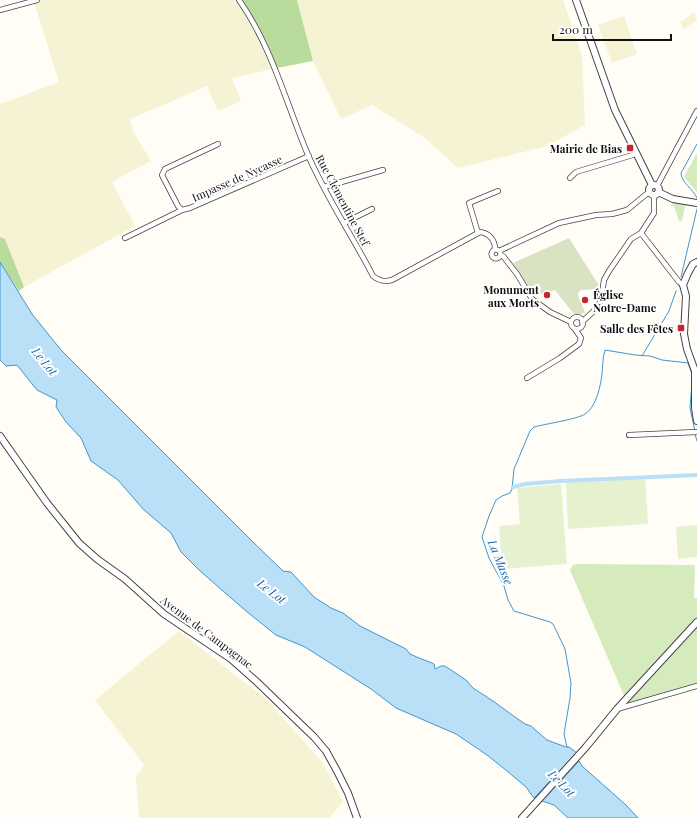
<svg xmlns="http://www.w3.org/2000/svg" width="697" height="818" font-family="'Playfair Display',serif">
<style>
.farmland{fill:#f6f3d4}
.green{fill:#d5ebbd}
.forest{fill:#b9dc9c}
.cemetery{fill:#d9e3c4}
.pitch{fill:#e6f2cf}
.water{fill:#b9e0f7;stroke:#3f96cf}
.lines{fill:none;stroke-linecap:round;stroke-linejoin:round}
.stream{stroke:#3f96cf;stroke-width:1}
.canal{stroke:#b9e0f7;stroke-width:4}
.minor-casing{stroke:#444;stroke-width:6}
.tertiary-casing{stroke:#444;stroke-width:8}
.minor{stroke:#fff;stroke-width:4.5}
.tertiary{stroke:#fff;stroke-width:6}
.poi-dot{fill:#c4262e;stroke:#fff;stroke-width:1.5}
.labels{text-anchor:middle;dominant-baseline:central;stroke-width:4;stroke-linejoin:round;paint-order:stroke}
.poi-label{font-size:11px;font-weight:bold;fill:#111;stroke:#fff;text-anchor:end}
.street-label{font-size:11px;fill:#111;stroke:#fff}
.water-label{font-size:12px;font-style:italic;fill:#1768a6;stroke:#fff}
</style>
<rect width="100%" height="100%" fill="#fffdf5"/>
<path class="farmland" d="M44 0H243L256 28 272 69 232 78 241 101 218 111 207 86 130 119 133 131 151 161 112 182 135 226 24 287 5 240 0 237V104L59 82 34 2Z
M297 0H563L582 56 585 125 547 146 458 168 425 138 372 105 341 119 313 61Z
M694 12 697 20 684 29 680 22Z
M624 16 637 54 612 63 598 25Z
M179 631 266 699 323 763 343 802 329 818H139L136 777 144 765 95 700Z"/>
<path class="green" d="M697 153V192L684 177Z
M675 201 688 205V206H685L682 221H679L674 206H671Z
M579 564 695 565 694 598H697V622L626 700 570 570 573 565Z
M697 625V683L627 704 649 678Z"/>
<path class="forest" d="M243 0H297L313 61 272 69 256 28Z
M0 237 5 239 24 287 19 291 0 262Z"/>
<path class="cemetery" d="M569 238 598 284V289L581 290 578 293V296L585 312 578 316 573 313 555 290C547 292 538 297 531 292L513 263Z"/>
<path class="pitch" d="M645 477 648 524 568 529 566 482Z
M561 484 567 564 502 569 499 526 520 524 517 488Z
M697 525V557L678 559 676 527Z"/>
<path class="water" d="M0 262 32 314 61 350 254 543 283 571 291 572 314 597 331 608 343 613 360 626 406 649 410 654 419 658 432 663 434 664 435 669 441 666H445L466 680 473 688 493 701 515 717 525 724 531 726 547 740 566 747H569L577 753 534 798 526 787 507 771 487 755 456 734 396 708 371 689 305 647 276 635 246 611 199 570 181 552 171 533 143 509 118 480 91 461 81 438 66 422 56 407 57 400 37 390 17 365 6 366 0 360Z
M579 761 582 766 626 805 638 818H568L554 805 542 801Z"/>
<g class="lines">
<path class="stream" d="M697 144 681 173C681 182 693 189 697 198
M681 277 697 209
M642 356 669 311 676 291
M692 383 690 408 695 431
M695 434 697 441
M567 747 564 734 570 698 571 683 565 649 553 624 550 622 514 611 508 600 504 586 489 558 482 537 489 516 496 500 502 496 510 493 512 489 514 469 530 431 534 427C545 424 578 419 585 414 595 408 599 391 601 381 603 371 602 359 605 350L635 355 650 356 662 360 688 363 692 374"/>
<path class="canal" d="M513 487 525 484 560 481 697 475"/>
<g class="minor-casing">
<path id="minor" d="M239 0C272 47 286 103 308 155 326 197 352 235 373 276 379 281 384 282 392 280L480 232C489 233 495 240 495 249
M0 10 37 0
M218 144 165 169 162 175 178 206 182 210 190 208 309 156
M570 178 576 172 636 154
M657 186 697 111
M324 187 383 170
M344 223 372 209
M478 233 469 203 498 191
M641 233 679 282 683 285
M125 238 182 210
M491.5 254a4.5 4.5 0 1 1 9 0a4.5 4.5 0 1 1-9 0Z
M499 251 559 223 596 215 612 214 627 210 649 192
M500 255 503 256 517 274 532 299 550 312 571 322
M571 323a6 6 0 1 1 12 0a6 6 0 1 1-12 0Z
M582 322 597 308 601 300 604 280 609 271 631 239 641 233 654 213V195
M527 378 560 358 579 344 581 338 575 329
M629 435 697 432
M617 709 697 686"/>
</g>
<g class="tertiary-casing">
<path id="tertiary" d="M576 0 615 110 652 185
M649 190a5 5 0 1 1 10 0a5 5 0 1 1-10 0Z
M658 192 673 199 697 203
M697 262 693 264 688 273 683 285 686 296 684 334 687 349 695 371V408L697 421
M0 436 47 503 79 543 97 559 125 579 164 614 231 659 257 682 314 737 326 751 337 771 348 793 357 818
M522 818 586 747 617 709 697 622"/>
</g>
<use href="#minor" class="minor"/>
<use href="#tertiary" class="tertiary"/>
</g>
<g class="poi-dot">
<rect x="626" y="144" width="8" height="8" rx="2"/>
<circle cx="547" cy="295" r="4"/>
<circle cx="585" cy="300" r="4"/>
<rect x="677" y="324" width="8" height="8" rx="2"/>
</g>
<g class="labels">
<g class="poi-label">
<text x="622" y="148">Mairie de Bias</text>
<text x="539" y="289">Monument<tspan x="539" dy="13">aux Morts</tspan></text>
<text x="593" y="294" text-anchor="start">Église<tspan x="593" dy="13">Notre-Dame</tspan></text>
<text x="673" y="328">Salle des Fêtes</text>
</g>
<g class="street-label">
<text transform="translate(237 178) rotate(-24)">Impasse de Nycasse</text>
<text transform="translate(343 200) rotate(62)">Rue Clémentine Stef</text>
<text transform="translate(207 632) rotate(37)">Avenue de Campagnac</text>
</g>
<g class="water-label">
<text transform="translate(45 361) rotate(51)">Le Lot</text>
<text transform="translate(501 562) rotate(68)">La Masse</text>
<text transform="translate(272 591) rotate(37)">Le Lot</text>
<text transform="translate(562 783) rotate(46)">Le Lot</text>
</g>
</g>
<path d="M553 34v6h118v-6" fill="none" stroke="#111111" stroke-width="2"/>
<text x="559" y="34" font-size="12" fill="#111111" stroke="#ffffff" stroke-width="3" paint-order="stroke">200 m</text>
</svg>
